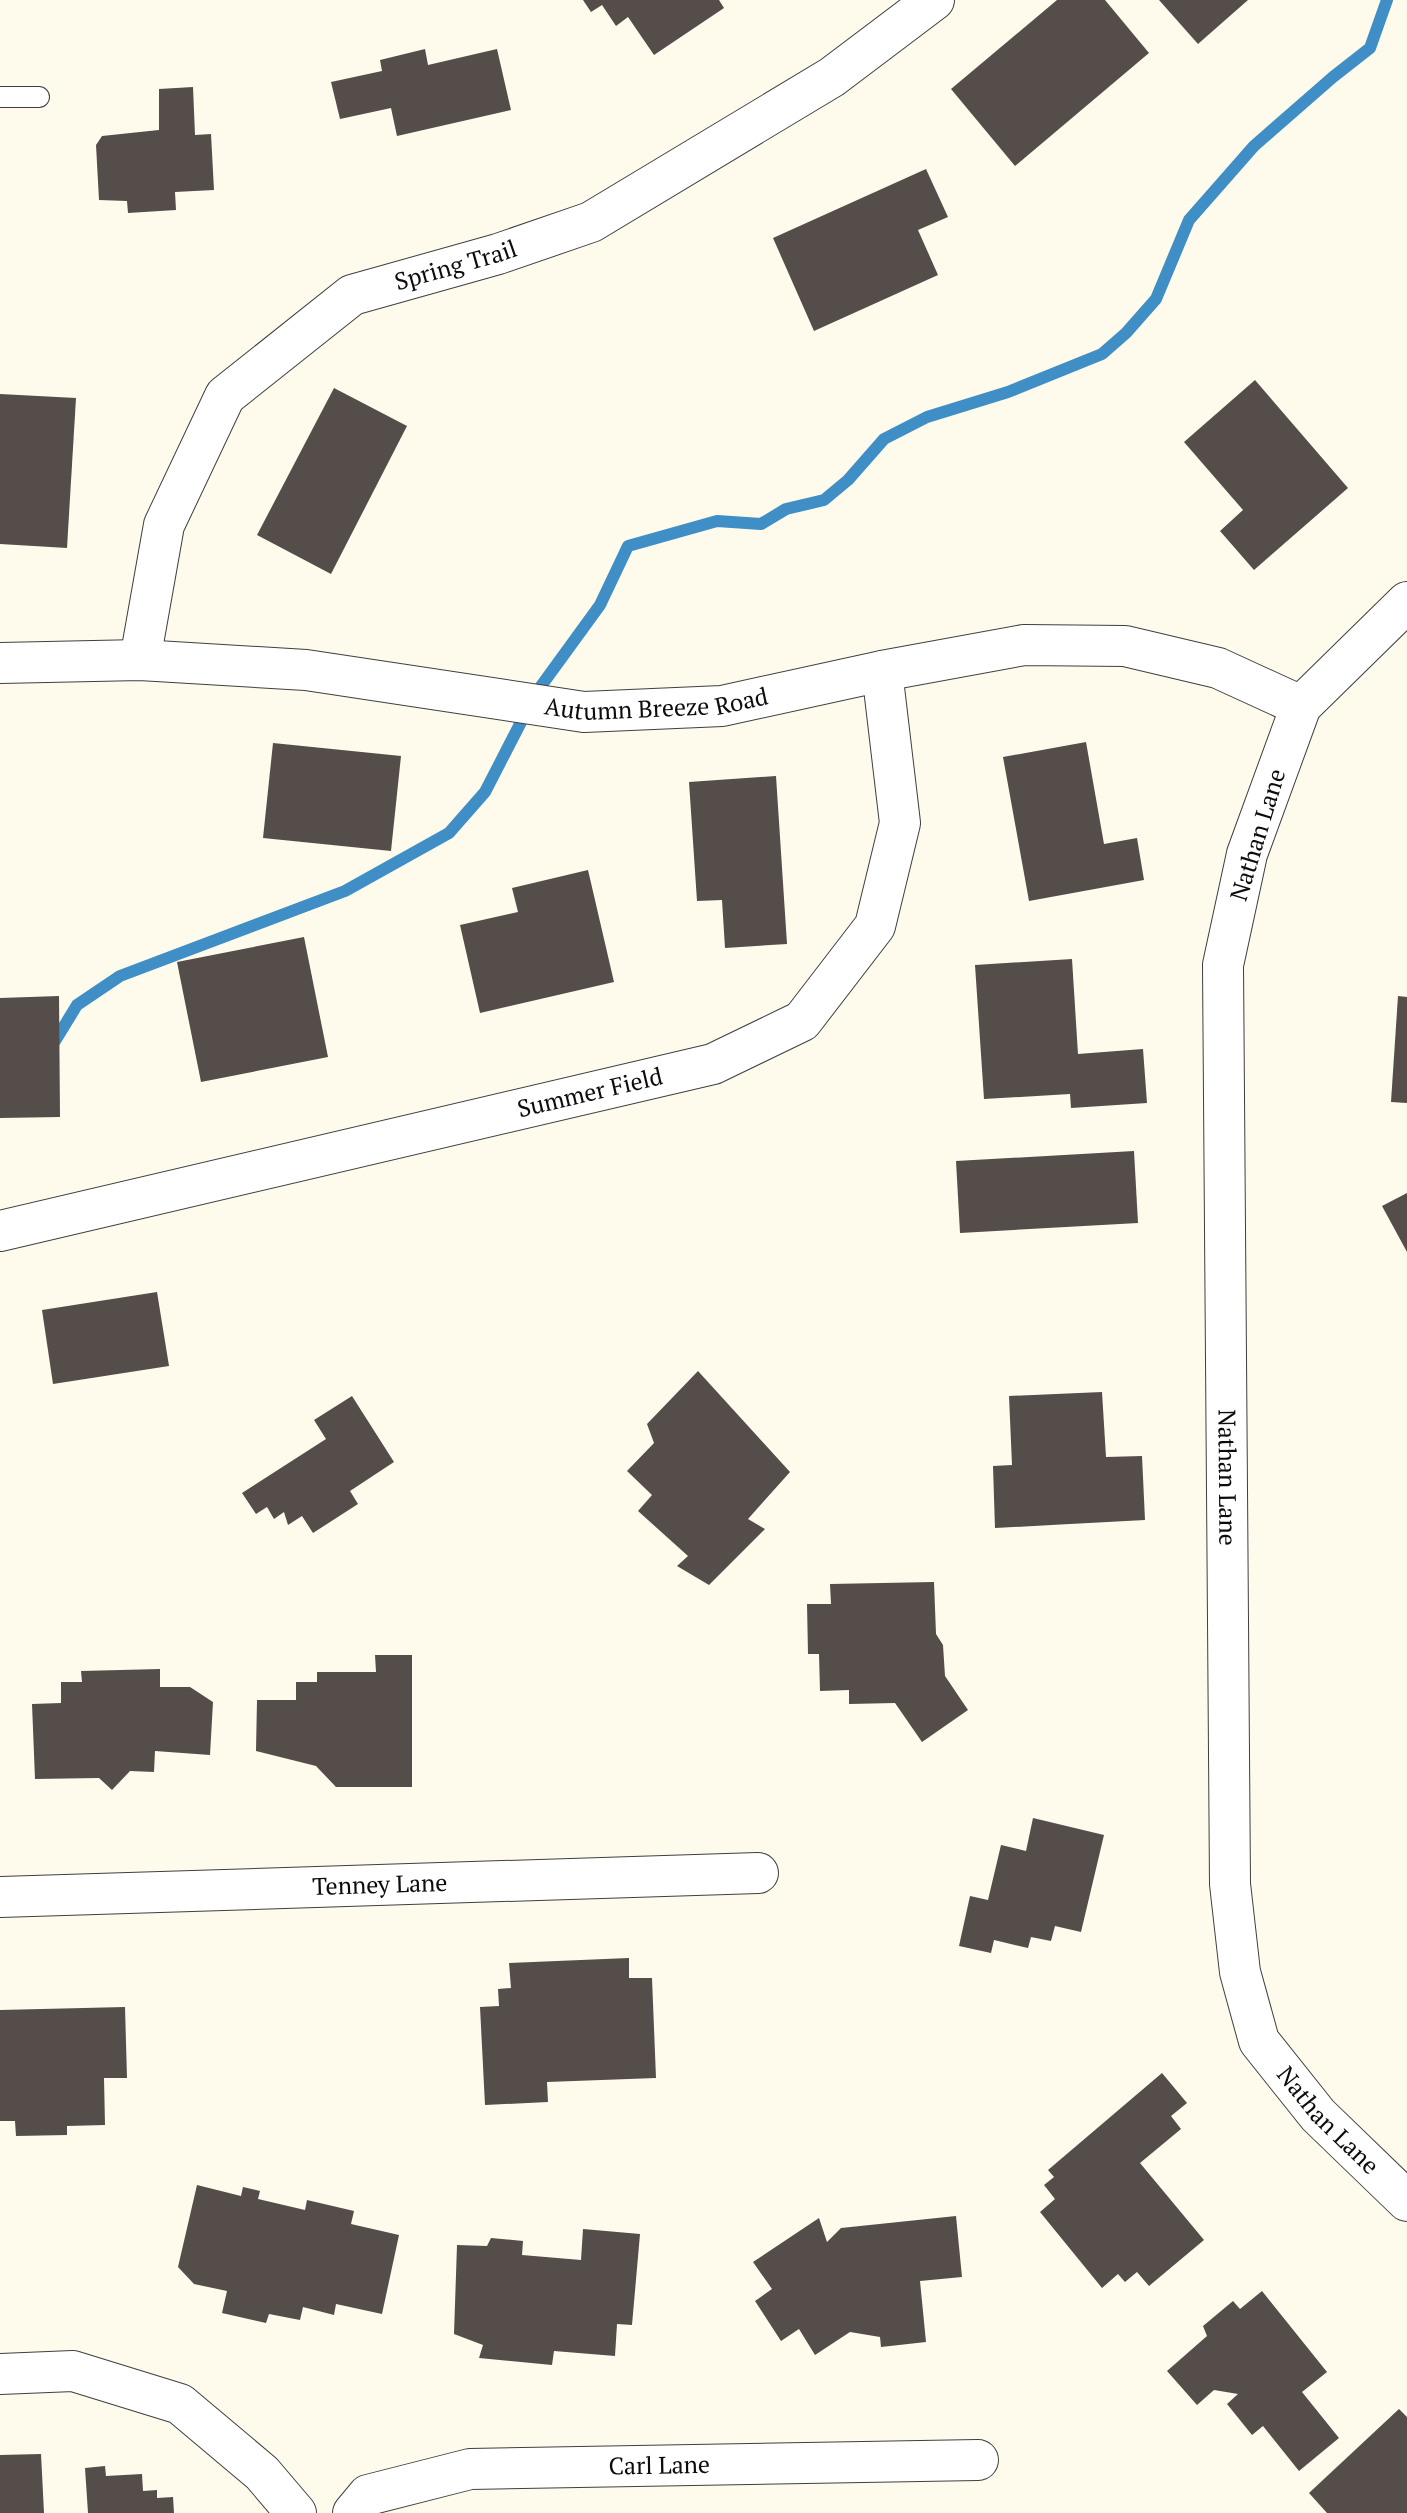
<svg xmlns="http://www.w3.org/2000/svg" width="1407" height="2513" font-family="'PT Serif',serif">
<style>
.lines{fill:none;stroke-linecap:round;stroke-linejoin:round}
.stream{stroke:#3f8ec5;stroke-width:12}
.building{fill:#544d49}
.service-casing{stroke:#3f3f3f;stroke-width:22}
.minor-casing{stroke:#3f3f3f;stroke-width:42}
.service{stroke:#fff;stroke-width:20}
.minor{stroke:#fff;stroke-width:40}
.labels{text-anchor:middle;stroke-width:8;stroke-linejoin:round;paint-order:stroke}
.street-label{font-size:24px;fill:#0c0c0c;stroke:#fff}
</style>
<rect width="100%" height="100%" fill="#fefbec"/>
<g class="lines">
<!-- stream -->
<path class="stream" d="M52 1046 77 1005 120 976 345 891 449 833 485 792 536 693 600 605 628 546 717 521 761 524 786 509 824 500 848 480 884 439 927 417 1008 392 1102 354 1126 333 1156 299 1189 220 1254 146 1333 77 1370 48 1387 0"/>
</g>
<!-- building -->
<g class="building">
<path d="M583 0H719L724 8 654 55 628 17 616 26 602 5 591 12Z"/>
<path d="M1057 0H1105L1149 53 1015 166 951 89Z"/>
<path d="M1159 0H1248L1198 44Z"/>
<path d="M425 49 428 65 497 49 511 110 397 136 391 108 340 119 331 82 382 71 380 60Z"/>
<path d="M193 87 195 135 211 134 214 190 175 192 176 210 128 213 127 201 99 200 96 145 102 136 159 130V89Z"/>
<path d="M926 169 948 217 918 230 938 275 814 331 773 238Z"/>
<path d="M1255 380 1348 488 1254 570 1220 531 1243 510 1184 442Z"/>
<path d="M334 388 407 426 331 574 257 535Z"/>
<path d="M0 394 76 398 67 548 0 544Z"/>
<path d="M1086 742 1104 844 1137 838 1144 880 1029 901 1003 757Z"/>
<path d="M273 743 401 756 391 851 263 838Z"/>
<path d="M776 776 787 944 725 948 722 900 697 901 689 782Z"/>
<path d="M588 870 614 982 480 1013 460 925 518 912 512 888Z"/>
<path d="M304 937 328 1057 201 1082 177 962Z"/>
<path d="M1072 959 1078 1054 1143 1049 1147 1103 1071 1108 1070 1094 984 1099 975 965Z"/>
<path d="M59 996 60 1117 0 1118V998Z"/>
<path d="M1398 996 1407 997V1103L1391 1102Z"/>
<path d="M1134 1151 1138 1223 960 1233 956 1161Z"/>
<path d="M1407 1193V1252L1382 1206Z"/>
<path d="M157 1292 169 1366 53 1384 42 1310Z"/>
<path d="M698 1371 790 1472 748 1519 765 1529 709 1585 677 1566 688 1556 638 1511 652 1495 627 1471 654 1443 647 1424Z"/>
<path d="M1102 1392 1106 1457 1142 1456 1145 1520 995 1528 993 1466 1012 1465 1009 1396Z"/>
<path d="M352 1396 394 1462 350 1491 358 1504 313 1533 302 1516 288 1525 284 1512 274 1519 267 1507 256 1514 242 1493 326 1439 314 1420Z"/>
<path d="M934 1582 936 1634 943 1645 945 1676 968 1710 922 1742 895 1703 849 1704V1690L820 1691 819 1654H808L807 1604H831L830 1584Z"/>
<path d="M375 1655H412V1787H336L316 1766 256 1751 257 1700H296V1682H317V1672H376Z"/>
<path d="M160 1669V1687H190L213 1702 210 1755 155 1751 154 1772 130 1771 112 1790 99 1778 35 1779 32 1704 61 1703V1682H82L81 1671Z"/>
<path d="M1033 1818 1104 1835 1081 1932 1055 1926 1051 1941 1031 1937 1028 1948 994 1940 991 1953 959 1946 970 1896 988 1900 1001 1845 1026 1851Z"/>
<path d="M629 1958V1978H652L656 2078 547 2082 548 2102 485 2105 480 2007 499 2006 498 1989 511 1988 509 1963Z"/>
<path d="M125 2007 127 2078H104L105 2125 67 2126V2135L16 2136 15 2121H0V2010Z"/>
<path d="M1162 2073 1187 2103 1171 2116 1181 2129 1140 2163 1204 2240 1149 2286 1137 2272 1125 2282 1118 2274 1102 2288 1040 2212 1055 2199 1044 2185 1054 2177 1048 2170Z"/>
<path d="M197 2185 241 2196 243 2187 260 2191 258 2199 305 2210 307 2200 354 2211 351 2224 399 2235 382 2314 336 2304 334 2315 303 2307 300 2320 269 2314 266 2323 222 2313 227 2291 194 2284 178 2267Z"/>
<path d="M956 2216 962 2277 920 2281 926 2342 881 2347 880 2337 850 2332 815 2355 799 2329 781 2341 755 2301 772 2289 753 2262 819 2218 827 2242 841 2228Z"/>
<path d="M583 2229 640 2234 632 2325 617 2324 615 2356 554 2351 552 2365 479 2358 483 2345 454 2334 457 2245 487 2246 491 2238 523 2241 522 2255 581 2260Z"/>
<path d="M1262 2291 1327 2372 1302 2392 1339 2438 1299 2471 1263 2426 1252 2435 1227 2404 1238 2394 1214 2390 1197 2405 1167 2371 1207 2336 1203 2326 1233 2301 1240 2309Z"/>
<path d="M1399 2409 1407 2417V2513H1327L1309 2493Z"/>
<path d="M41 2454 44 2513H0V2455Z"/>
<path d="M105 2466 106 2476 142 2474 143 2491 157 2490V2498L173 2497 174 2513H88L85 2468Z"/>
</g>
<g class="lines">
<!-- service casing -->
<g class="service-casing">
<path id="service" d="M0 97H39"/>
</g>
<!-- minor casing -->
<g class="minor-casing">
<g id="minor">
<path id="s1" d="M1407 602 1301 706 1247 854 1223 965 1230 1884 1240 1972 1259 2041 1318 2115 1407 2201"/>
<path id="s2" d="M140 660 164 525 225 396 352 295 498 254 591 222 832 77 934 0"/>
<path id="s3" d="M0 663 140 660 306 670 584 712 722 706 882 671 1024 645 1125 646 1218 668 1301 706"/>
<path id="s4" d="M0 1231 713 1064 802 1021 875 926 900 823 882 671"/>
<path id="s5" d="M0 1897 758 1873"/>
<path d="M0 2374 73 2371 180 2404 262 2473 296 2513"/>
<path id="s6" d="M353 2513 368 2495 470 2469 978 2460"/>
</g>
</g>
<!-- service -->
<use href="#service" class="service"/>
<!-- minor -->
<use href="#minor" class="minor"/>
</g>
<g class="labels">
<!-- street labels -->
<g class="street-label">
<text dy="8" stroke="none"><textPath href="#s2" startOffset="550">Spring Trail</textPath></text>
<text dy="8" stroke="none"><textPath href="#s3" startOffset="660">Autumn Breeze Road</textPath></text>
<text transform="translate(1258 835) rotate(-73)" y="8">Nathan Lane</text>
<text dy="8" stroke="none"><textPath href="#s4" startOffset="606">Summer Field</textPath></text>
<text dy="8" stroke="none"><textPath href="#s1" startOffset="932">Nathan Lane</textPath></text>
<text dy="8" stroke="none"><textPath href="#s5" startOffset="380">Tenney Lane</textPath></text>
<text dy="8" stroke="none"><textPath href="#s1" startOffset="1604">Nathan Lane</textPath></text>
<text dy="8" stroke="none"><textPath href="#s6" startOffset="318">Carl Lane</textPath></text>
</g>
</g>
</svg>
